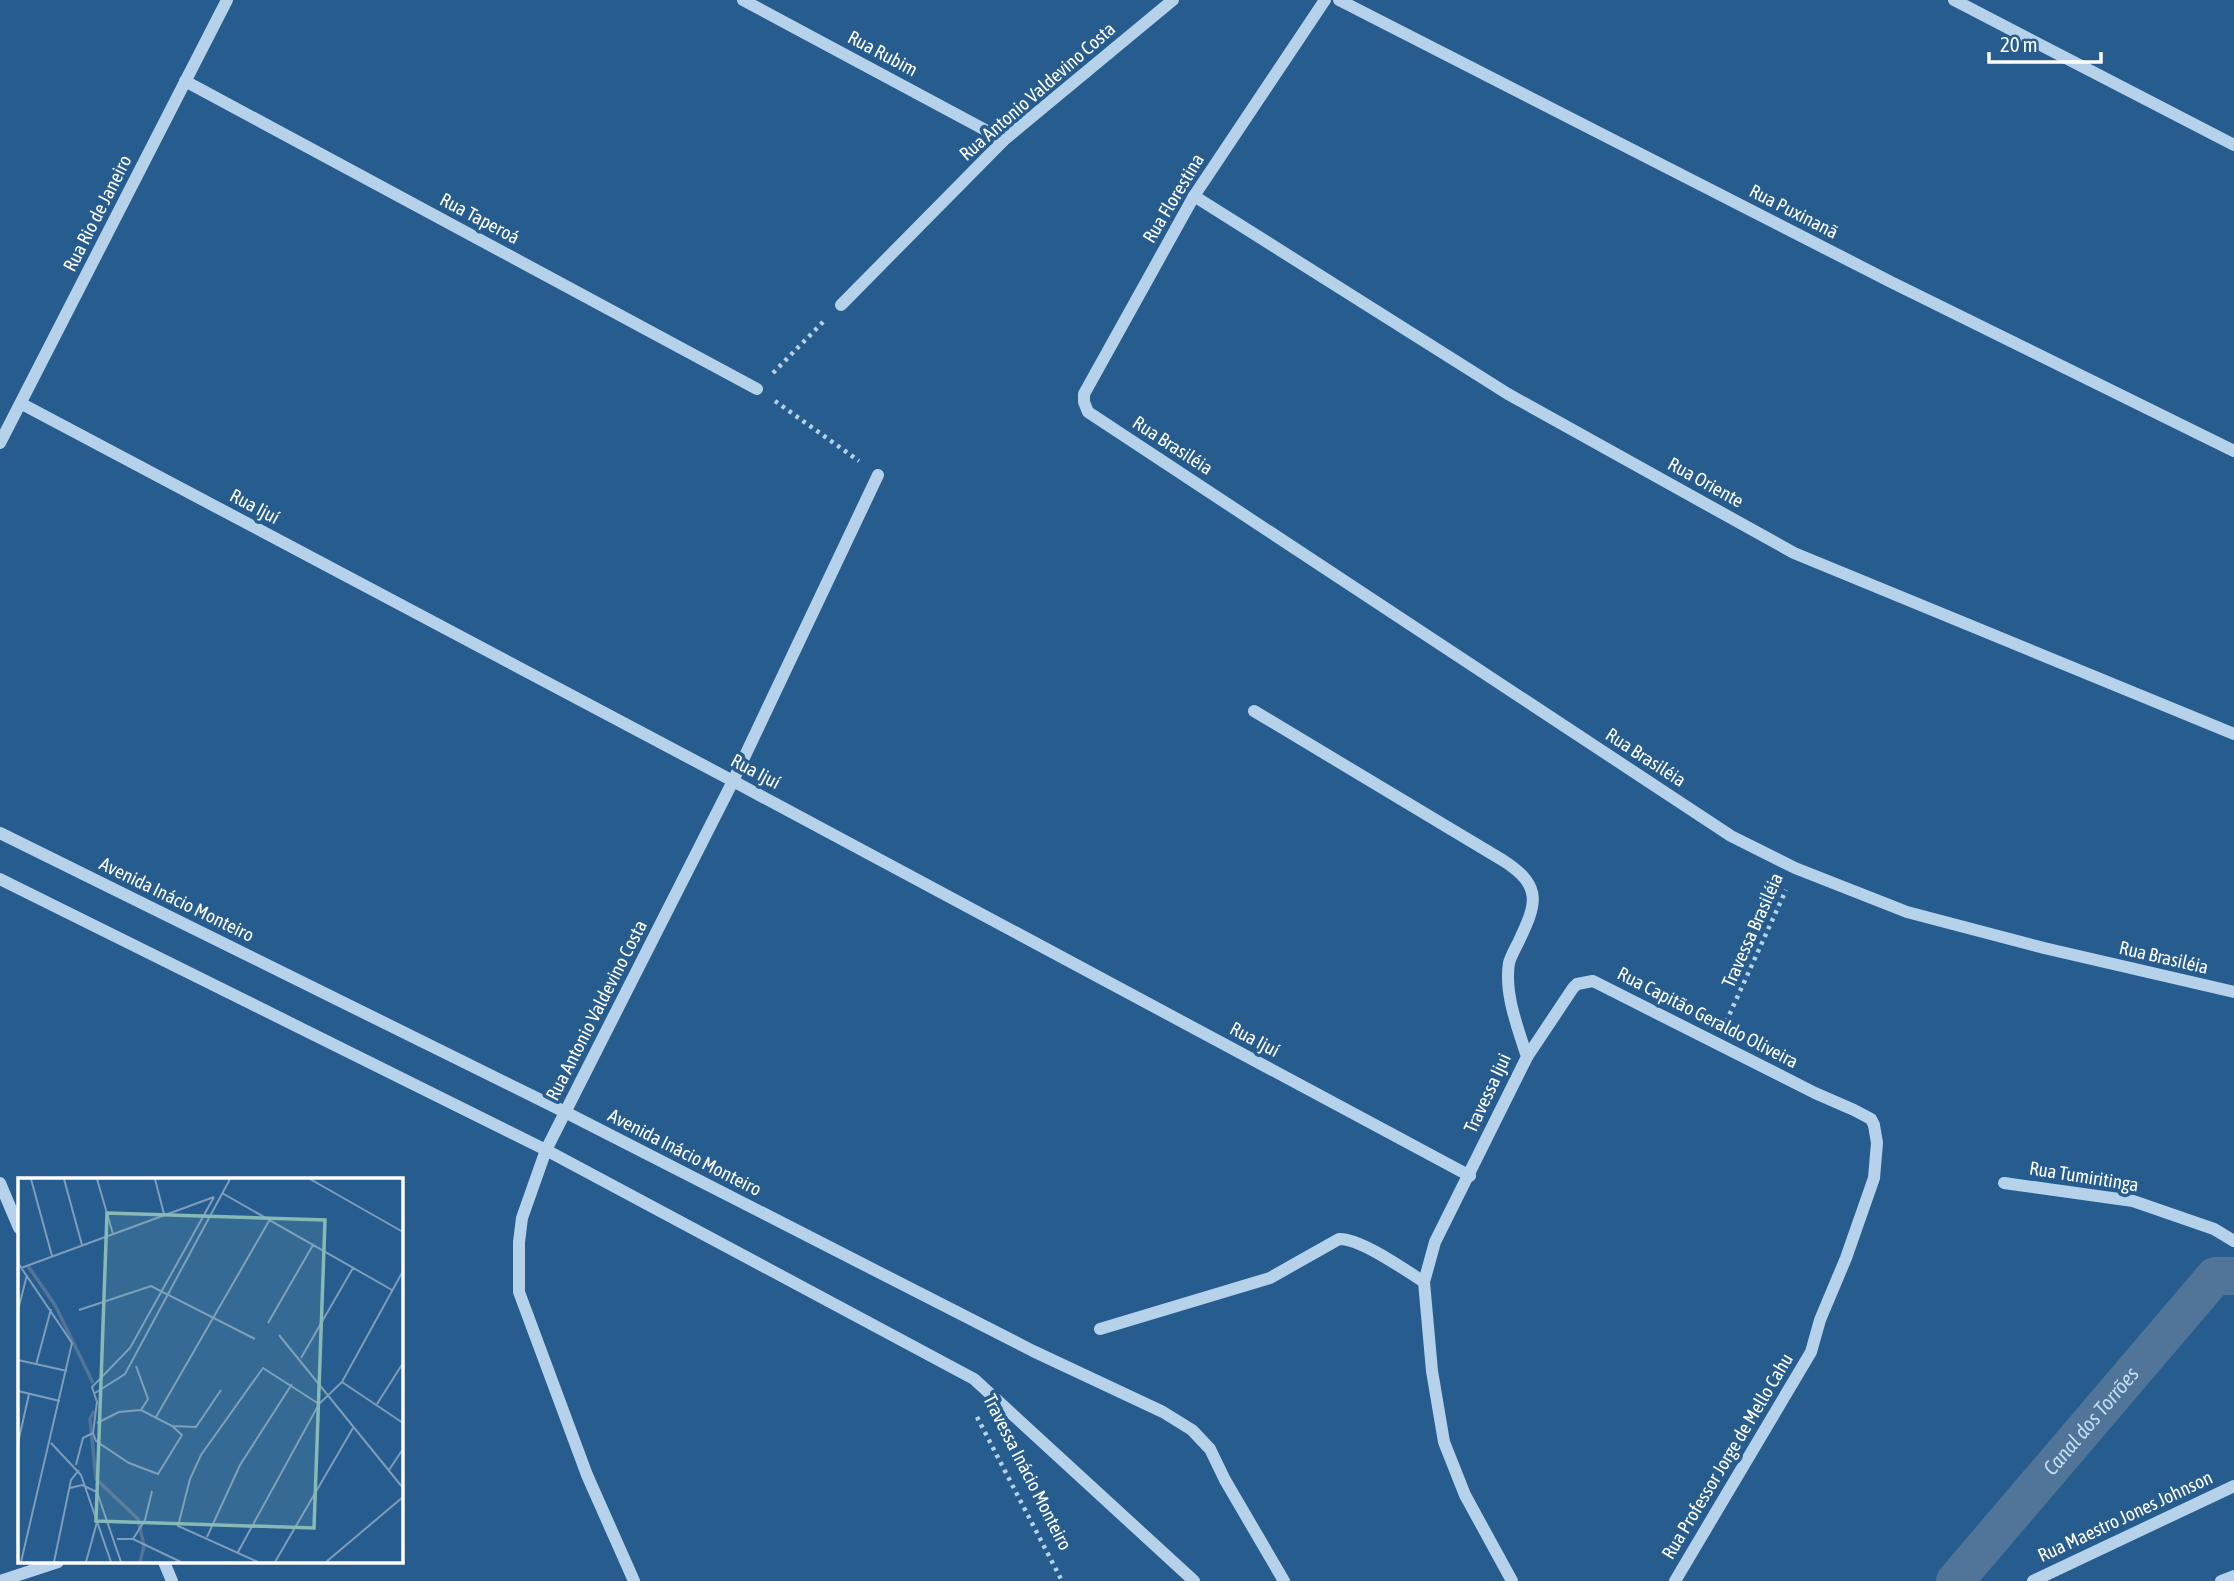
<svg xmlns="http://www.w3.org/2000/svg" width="2234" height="1581" font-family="'Asap Condensed',sans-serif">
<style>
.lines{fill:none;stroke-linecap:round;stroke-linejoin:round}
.canal{stroke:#507598;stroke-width:38}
.path{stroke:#b6d2eb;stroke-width:4.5;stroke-dasharray:3.5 5;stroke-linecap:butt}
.minor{stroke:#b6d2eb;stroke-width:12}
.labels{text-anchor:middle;stroke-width:7;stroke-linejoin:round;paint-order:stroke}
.street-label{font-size:19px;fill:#fff;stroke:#265c8e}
.water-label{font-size:21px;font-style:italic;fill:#c2dcf2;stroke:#265c8e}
.inset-river{fill:none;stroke:#507598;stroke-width:3.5}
.inset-road{fill:none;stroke:#7d9dbb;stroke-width:2}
.view{fill:#87bab6;fill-opacity:0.15;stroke:#87bab6;stroke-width:3.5}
.inset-edge{fill:none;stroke:#fff;stroke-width:3.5}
</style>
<rect width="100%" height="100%" fill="#265c8e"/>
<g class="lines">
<!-- canal -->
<path class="canal" id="s1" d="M1955 1581 2215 1276H2234"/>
<!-- path -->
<g class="path">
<path d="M773 373 823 322"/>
<path d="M775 401 859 461"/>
<path d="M1726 1022 1786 890"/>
<path d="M977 1417 1062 1581"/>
</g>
<!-- minor -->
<g class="minor">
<path d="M743 0 1004 140"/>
<path d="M1325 0 1194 196 1084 394V402L1088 412 1731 836 1795 868 1907 912 2044 948 2234 992"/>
<path d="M1339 0 1893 283 2234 451"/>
<path d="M1954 0 2234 145"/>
<path d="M185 81 757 389"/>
<path d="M1194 196 1508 394 1794 553 2234 734"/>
<path d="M841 305 1004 140 1173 0"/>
<path d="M22 404 733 781 1470 1176"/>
<path d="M0 443 227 0"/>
<path d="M1254 711 1504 861C1544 887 1536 905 1518 943 1515 949 1511 956 1509 963 1504 994 1518 1028 1527 1057L1435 1242 1424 1282 1432 1371 1444 1442 1465 1495 1512 1581"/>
<path d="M0 833 565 1112 1033 1351 1163 1412 1192 1430 1210 1449 1225 1480 1284 1581"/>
<path d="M0 879 546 1150 974 1379 1194 1581"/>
<path d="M1527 1057 1573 988 1577 984 1593 981 1815 1093 1854 1110 1871 1119 1874 1125 1877 1143 1874 1178 1846 1258 1820 1320 1811 1352 1675 1581"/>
<path d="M0 1183 19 1228"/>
<path d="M2004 1183 2133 1201 2214 1229 2234 1241"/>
<path d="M1100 1329 1270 1278 1339 1239C1360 1238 1405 1270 1424 1282"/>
<path d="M164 1562 172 1581"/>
<path d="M0 1581 58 1562"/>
<path d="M634 1581 587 1475 519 1292V1242L522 1218 546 1150 733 781 878 475"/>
<path d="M2033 1581 2234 1486"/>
<path d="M2221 1581 2234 1576"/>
</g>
</g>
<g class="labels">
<!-- street labels -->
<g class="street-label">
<text transform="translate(883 53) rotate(28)" y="7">Rua Rubim</text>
<text transform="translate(1037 91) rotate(-41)" y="7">Rua Antonio Valdevino Costa</text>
<text transform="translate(1173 198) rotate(-59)" y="7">Rua Florestina</text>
<text transform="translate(1794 211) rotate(27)" y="7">Rua Puxinanã</text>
<text transform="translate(97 213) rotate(-63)" y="7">Rua Rio de Janeiro</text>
<text transform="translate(480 218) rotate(28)" y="7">Rua Taperoá</text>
<text transform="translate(1173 445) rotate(33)" y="7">Rua Brasiléia</text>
<text transform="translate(1706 482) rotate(29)" y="7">Rua Oriente</text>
<text transform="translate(255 506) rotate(28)" y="7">Rua Ijuí</text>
<text transform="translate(1646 757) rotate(33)" y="7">Rua Brasiléia</text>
<text transform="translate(756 771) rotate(28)" y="7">Rua Ijuí</text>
<text transform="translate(177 899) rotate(26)" y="7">Avenida Inácio Monteiro</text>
<text transform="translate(1752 930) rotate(-66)" y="7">Travessa Brasiléia</text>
<text transform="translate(2164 957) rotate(13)" y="7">Rua Brasiléia</text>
<text transform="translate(596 1010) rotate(-63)" y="7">Rua Antonio Valdevino Costa</text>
<text transform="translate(1708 1017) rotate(27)" y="7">Rua Capitão Geraldo Oliveira</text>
<text transform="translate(1255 1039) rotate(28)" y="7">Rua Ijuí</text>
<text transform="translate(1487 1093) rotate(-65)" y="7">Travessa Ijui</text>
<text transform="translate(685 1152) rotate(27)" y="7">Avenida Inácio Monteiro</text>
<text transform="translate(2084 1176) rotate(9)" y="7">Rua Tumiritinga</text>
<text transform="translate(1727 1456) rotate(-59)" y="7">Rua Professor Jorge de Mello Cahu</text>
<text transform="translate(1028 1472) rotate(63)" y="7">Travessa Inácio Monteiro</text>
<text transform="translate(2125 1516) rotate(-25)" y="7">Rua Maestro Jones Johnson</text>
</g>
<!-- water labels -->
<g class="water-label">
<text dy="7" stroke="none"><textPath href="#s1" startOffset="210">Canal dos Torrões</textPath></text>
</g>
</g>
<!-- overview -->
<g transform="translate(18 1178)">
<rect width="385" height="385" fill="#265c8e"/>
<path class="inset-river" d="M10 88 37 127 75 205M76 233 72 241 78 301 120 341 126 368 122 384"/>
<path class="inset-road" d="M13 1 34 78M46 1 64 67M79 1 95 56M137 1 146 36M292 1 385 54M204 15 374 112M0 85 54 165 3 384M3 90 196 19M0 132 9 97M61 132 133 108 237 161M250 145 295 67M261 157 385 310M283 180 335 90M0 182 49 193M18 187 33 131M118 188 130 221 123 232M324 204 385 245M0 213 42 223M77 215 107 196 212 1M359 226 385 185M138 239 251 43M79 245 101 234 123 232 154 248 178 249 203 212M75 255 79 224 74 209 112 170 196 19M75 255 78 263 111 285 140 296 164 257 154 248M0 265 11 216M33 265 63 297 93 384M58 287 65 260 75 255M371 292 385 271M52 310 64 307 79 314 103 384M189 359 222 287 274 206M99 361H115L163 384M115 361 127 342 134 313M220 374 301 226 324 204 385 93M36 384 53 302 61 292M68 384 79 344M240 384 160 348 172 301 183 277 245 190 301 226M257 384 335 250M308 384 385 319"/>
<path class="view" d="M89 35 307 42 296 350 78 343Z"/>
<rect width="385" height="385" class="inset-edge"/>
</g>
<!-- scale -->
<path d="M1989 52v10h112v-10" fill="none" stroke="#ffffff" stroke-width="3.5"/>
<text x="2000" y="52" font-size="21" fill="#ffffff" stroke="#265c8e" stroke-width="5" paint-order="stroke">20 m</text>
</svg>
